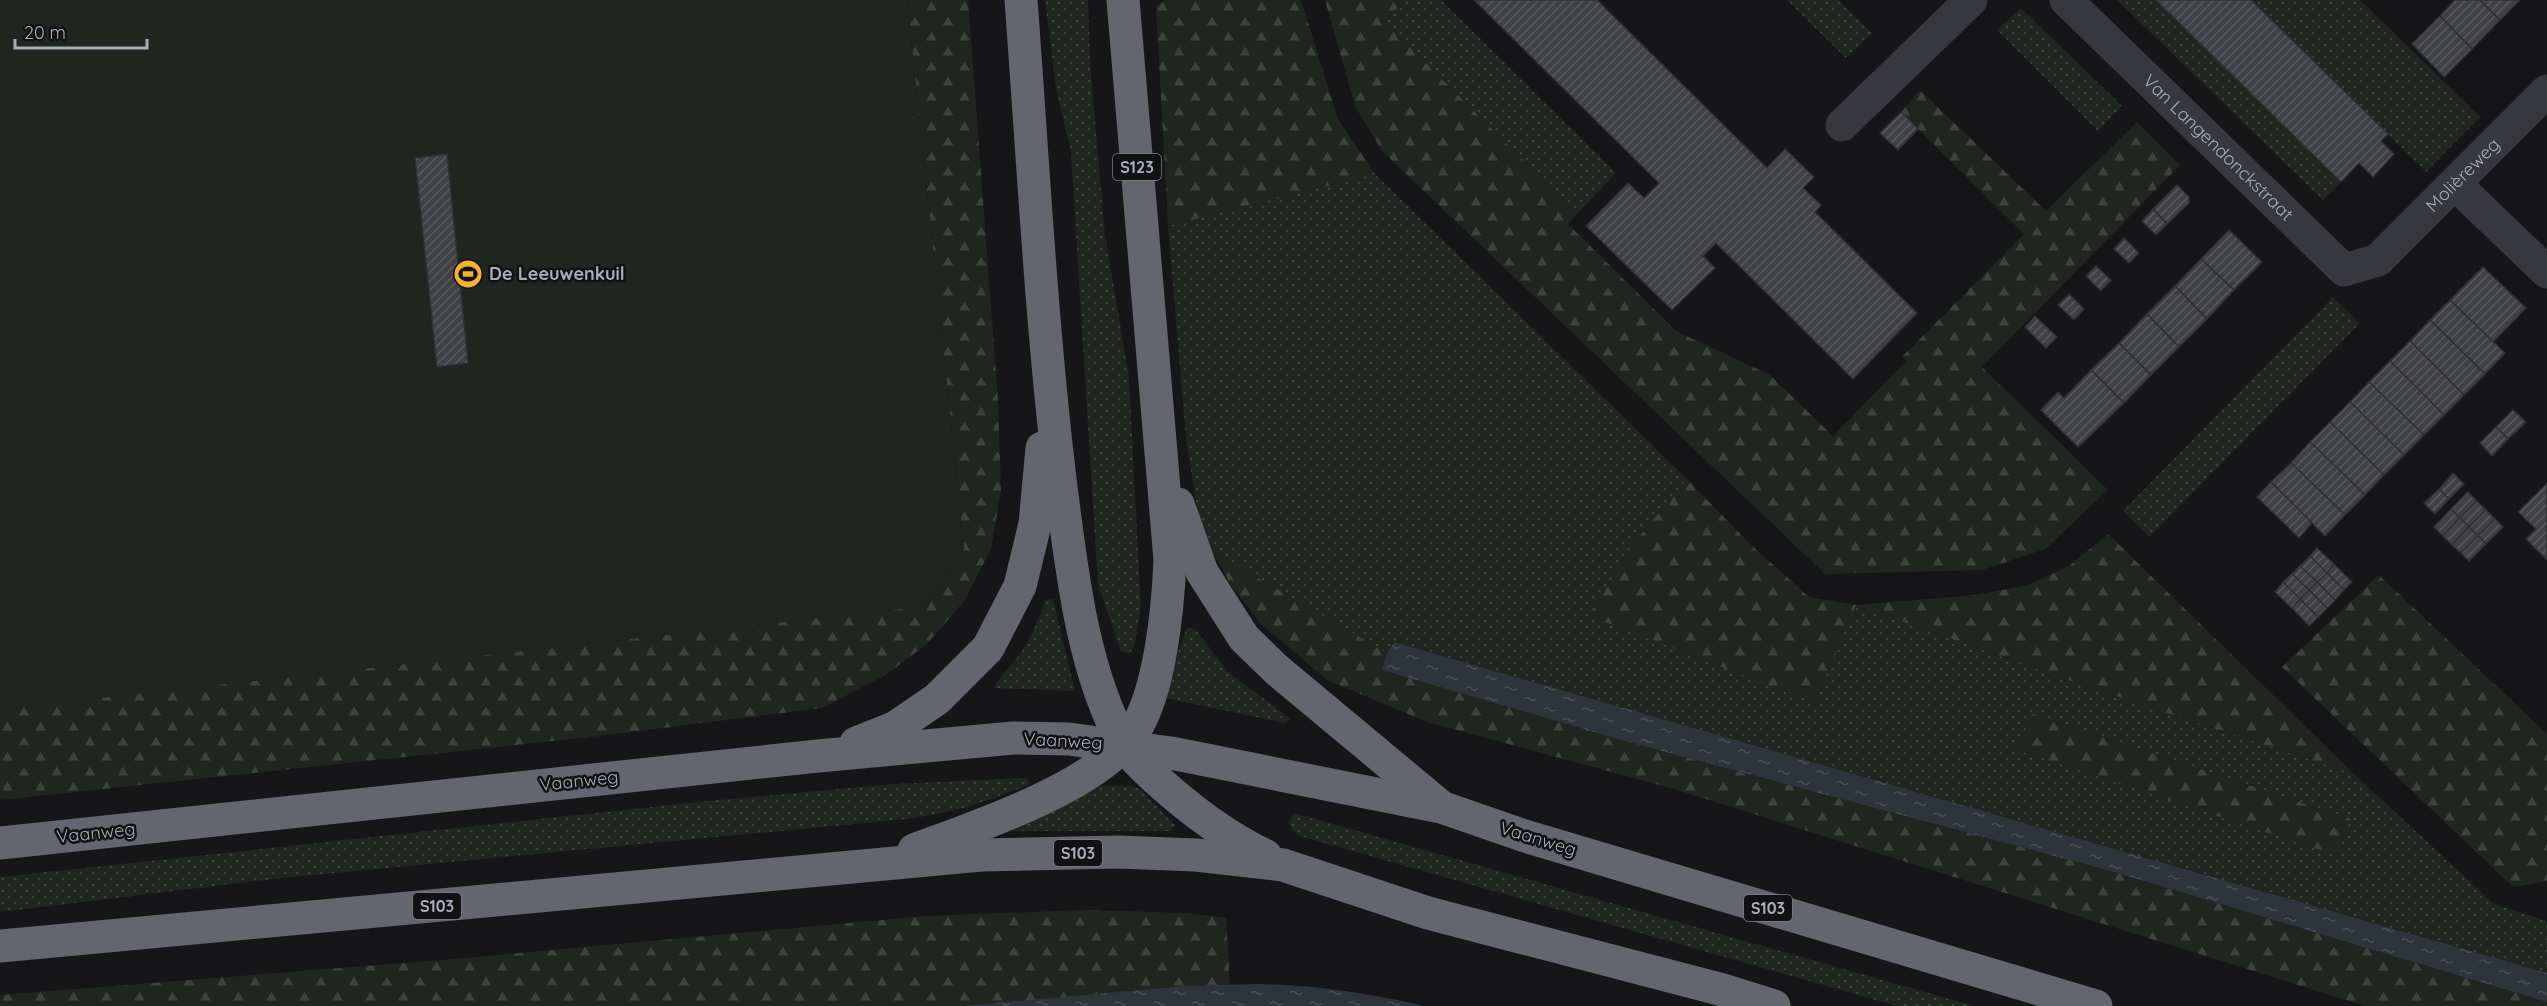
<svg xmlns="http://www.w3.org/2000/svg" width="2547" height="1006" font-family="Quicksand,sans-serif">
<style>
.grass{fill:url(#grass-dots);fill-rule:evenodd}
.forest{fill:url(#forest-firs)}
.pitch{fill:#1e261f}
.water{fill:url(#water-ripples)}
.building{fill:url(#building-hatch);stroke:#303034;stroke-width:1.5}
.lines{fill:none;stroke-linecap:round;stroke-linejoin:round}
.street{stroke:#37383d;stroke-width:33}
.highway{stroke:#63666e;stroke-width:33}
.labels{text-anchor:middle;stroke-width:5;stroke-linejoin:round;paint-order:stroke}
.shield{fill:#111113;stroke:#7b7e86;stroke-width:1.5}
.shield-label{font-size:16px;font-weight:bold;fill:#a8adb8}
.street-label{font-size:18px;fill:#a8adb8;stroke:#111113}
.poi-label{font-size:18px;font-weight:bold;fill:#a8adb8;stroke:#111113;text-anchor:start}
</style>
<defs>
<pattern id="grass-dots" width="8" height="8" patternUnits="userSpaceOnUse" patternTransform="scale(1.5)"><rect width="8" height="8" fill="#1e261f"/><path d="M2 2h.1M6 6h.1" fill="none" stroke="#3c433d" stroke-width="1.8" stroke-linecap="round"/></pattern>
<pattern id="forest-firs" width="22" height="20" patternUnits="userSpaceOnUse" patternTransform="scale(1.5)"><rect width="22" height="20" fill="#1e261f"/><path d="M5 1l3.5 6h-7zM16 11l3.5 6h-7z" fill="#3c433d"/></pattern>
<pattern id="water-ripples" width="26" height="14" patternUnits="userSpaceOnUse" patternTransform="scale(1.5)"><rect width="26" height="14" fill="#2c353c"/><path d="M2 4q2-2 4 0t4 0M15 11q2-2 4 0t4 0" fill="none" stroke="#485056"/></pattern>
<pattern id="building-hatch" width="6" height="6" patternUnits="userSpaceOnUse" patternTransform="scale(1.5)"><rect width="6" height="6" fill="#404145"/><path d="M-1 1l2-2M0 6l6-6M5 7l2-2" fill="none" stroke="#595a5e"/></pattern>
</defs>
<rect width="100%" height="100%" fill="#161618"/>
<!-- grass -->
<g class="grass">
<path d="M1045 0H1088L1090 62 1105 235 1129 377 1141 608 1134 646 1130 653 1121 652 1098 584 1071 152 1056 88Z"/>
<path d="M1405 0H1441L1616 173 1577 214 1384 21Z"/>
<path d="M1787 0H1838L1872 33 1846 58Z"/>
<path d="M2117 0H2156L2341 182 2323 200Z"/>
<path d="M2251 0H2360L2480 117 2426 172Z"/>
<path d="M2021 8 2122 106 2098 131 1997 30Z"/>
<path d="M1375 174 1687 479 1629 549 1590 616 1856 605 2079 684 2354 774 2494 904 2547 921V973L1394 642 1387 653 1212 551 1200 525 1186 439 1168 226ZM2031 713 2351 819 2336 855Z"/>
<path d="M2333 297 2360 323 2149 537 2123 511Z"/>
<path d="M1053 599 1075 691 994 688C1000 675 1011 667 1019 655 1031 639 1039 619 1045 600Z"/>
<path d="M1187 627 1195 629 1228 672 1291 719 1284 723 1166 698 1164 692Z"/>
<path d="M1026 778 1030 784C986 803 955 812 907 819L281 878 0 912V877L698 802 894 784Z"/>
<path d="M1088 785 1133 786 1141 790 1175 825 1171 831H1012L1058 807Z"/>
<path d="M1294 813 1974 1006H1897L1300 836 1292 830 1289 821Z"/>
</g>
<!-- forest -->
<g class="forest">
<path d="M907 0H968L998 400 1001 490 991 549 965 600 927 644 884 676 822 708 591 737 0 800V709L927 606 964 548Z"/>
<path d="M1164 0H1301L1338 119 1375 174 1168 226 1156 7Z"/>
<path d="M1325 0H1405L1384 21 1577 214 1568 224 1676 331 1770 375 1833 436 1906 361 1902 357 2024 234 1901 112 1920 90 2046 211 2137 122 2180 165 1982 367 2108 490 2045 549 1982 570 1825 574 1382 151 1355 106Z"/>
<path d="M1687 479 1749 543 1809 597 1856 605 1976 595 2028 585 2069 566 2108 534 2354 774 2079 684 1856 605 1815 703 1590 616 1629 549Z"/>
<path d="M1212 551 1387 653 1383 670 1621 740 2114 872 2547 1002V1006H2365L1674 789 1427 722 1327 680 1260 623 1231 585Z"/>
<path d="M2379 575 2547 734V881L2513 887 2282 667Z"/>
<path d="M2031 713 2351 819 2336 855 2017 750Z"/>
<path d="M1086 910 1185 913 1226 918 1230 985 962 1006H0V995L454 959 926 916Z"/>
</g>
<!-- pitch -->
<path class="pitch" d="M0 0H907L964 548 927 606 0 709Z"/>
<!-- water -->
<g class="water">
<path d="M1394 642 2547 973V1002L2114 872 1621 740 1382 670 1387 653Z"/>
<path d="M1258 984C1314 985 1368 993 1424 1006H962L1185 986Z"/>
</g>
<!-- building -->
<g class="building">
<path d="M1474 0H1597L1767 168 1785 149 1814 177 1803 188 1821 205 1815 212 1917 313 1853 379 1716 243 1703 256 1715 268 1672 310 1586 226 1628 183 1644 198 1659 183Z"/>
<path d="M2156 0H2251L2388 134 2381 141 2394 154 2373 177 2359 163 2341 182Z"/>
<path d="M2455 0H2480L2500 20 2472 49 2440 16Z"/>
<path d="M2480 0H2520L2500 20Z"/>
<path d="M2440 16 2472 49 2444 77 2412 44Z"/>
<path d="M1901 112 1918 129 1898 150 1880 133Z"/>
<path d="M447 154 468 363 437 367 415 158Z"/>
<path d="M2177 185 2189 197V203L2167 224 2153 209Z"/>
<path d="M2153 209 2167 224 2156 235 2142 221Z"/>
<path d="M2229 230 2262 262 2234 290 2201 259Z"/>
<path d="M2124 238 2139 253 2129 263 2114 249Z"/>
<path d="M2201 259 2234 290 2207 319 2175 286Z"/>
<path d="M2096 266 2111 280 2101 291 2086 276Z"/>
<path d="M2483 267 2526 308 2493 342 2450 300Z"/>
<path d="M2175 286 2207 319 2179 347 2147 314Z"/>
<path d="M2069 294 2084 309 2074 320 2058 305Z"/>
<path d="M2450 300 2505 353 2485 374 2430 320Z"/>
<path d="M2147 314 2179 347 2151 375 2119 343Z"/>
<path d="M2035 316 2057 337 2046 348 2025 327Z"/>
<path d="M2430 320 2485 374 2464 395 2410 341Z"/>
<path d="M2410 341 2464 395 2444 415 2390 361Z"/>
<path d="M2119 343 2151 375 2124 403 2091 370Z"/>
<path d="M2390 361 2444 415 2424 435 2369 382Z"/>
<path d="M2091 370 2124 403 2078 447 2041 410 2058 392 2064 398Z"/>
<path d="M2369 382 2424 435 2404 455 2350 402Z"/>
<path d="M2350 402 2404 455 2384 475 2330 422Z"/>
<path d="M2513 410 2526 422 2508 439 2496 427Z"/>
<path d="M2330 422 2384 475 2365 495 2310 442Z"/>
<path d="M2496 427 2508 439 2492 456 2480 443Z"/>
<path d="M2310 442 2365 495 2345 515 2291 463Z"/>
<path d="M2291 463 2345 515 2325 536 2271 482Z"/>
<path d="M2453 473 2464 484 2449 499 2439 489Z"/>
<path d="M2271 482 2312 523 2299 538 2257 497Z"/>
<path d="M2547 483V558L2546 559 2526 539 2536 529 2518 512Z"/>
<path d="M2439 489 2449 499 2435 514 2424 503Z"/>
<path d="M2468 492 2477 501 2460 518 2451 509Z"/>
<path d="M2477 501 2486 510 2469 527 2460 518Z"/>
<path d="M2451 509 2460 518 2443 536 2434 527Z"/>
<path d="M2486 510 2495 519 2478 536 2469 527Z"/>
<path d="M2460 518 2469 527 2452 545 2443 536Z"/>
<path d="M2495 519 2503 527 2486 544 2478 536Z"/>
<path d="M2469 527 2478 536 2461 553 2452 545Z"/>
<path d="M2478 536 2486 544 2469 561 2461 553Z"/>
<path d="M2317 548 2334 564 2327 573 2310 556Z"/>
<path d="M2310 556 2327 573 2317 582 2300 566Z"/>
<path d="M2334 564 2352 582 2344 590 2327 573Z"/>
<path d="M2300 566 2317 582 2309 590 2292 574Z"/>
<path d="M2327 573 2344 590 2335 600 2317 582Z"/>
<path d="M2292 574 2309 590 2300 599 2283 582Z"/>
<path d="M2283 582 2300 599 2292 608 2275 592Z"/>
<path d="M2317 582 2335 600 2327 608 2309 590Z"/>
<path d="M2309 590 2327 608 2318 617 2300 599Z"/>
<path d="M2300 599 2318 617 2309 626 2292 608Z"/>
</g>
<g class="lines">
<!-- street -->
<g class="street">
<path id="s1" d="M2066 0 2344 270 2378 260 2547 91"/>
<path d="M1842 125 1971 0"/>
<path d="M2455 184 2547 272"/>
</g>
<!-- highway -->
<g class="highway">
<path d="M1021 0C1033 160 1041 320 1060 479 1071 564 1081 667 1123 743 1131 756 1144 768 1155 778 1189 809 1224 836 1266 856"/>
<path d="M1178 504 1202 572 1244 638 1277 670 1439 805"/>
<path d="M856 743 896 727 937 699 988 648 1020 586 1035 524 1042 448"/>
<path d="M0 843 818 756 1013 738 1069 739 1171 753 1441 807 1525 836 2096 1006"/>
<path d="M914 850C975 827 1097 787 1133 733 1160 694 1168 608 1170 560L1123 0"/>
<path d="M0 946 981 855 1118 852 1196 855 1283 865 1428 913 1723 990 1774 1006"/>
</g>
</g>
<!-- icons -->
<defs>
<g id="stadium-disc" transform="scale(1.5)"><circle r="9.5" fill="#f2b134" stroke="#111113"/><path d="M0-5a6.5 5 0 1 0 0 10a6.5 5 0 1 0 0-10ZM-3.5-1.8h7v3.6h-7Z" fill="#111"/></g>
</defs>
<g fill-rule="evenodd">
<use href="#stadium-disc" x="468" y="274"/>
</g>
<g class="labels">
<!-- shield labels -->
<g class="shield">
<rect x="1113" y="154" width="48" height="26" rx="4.5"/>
<rect x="1054" y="840" width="48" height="26" rx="4.5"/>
<rect x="413" y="893" width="48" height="26" rx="4.5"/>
<rect x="1744" y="895" width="48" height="26" rx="4.5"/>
</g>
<g class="shield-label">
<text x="1137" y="173">S123</text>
<text x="1078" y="859">S103</text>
<text x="437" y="912">S103</text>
<text x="1768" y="914">S103</text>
</g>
<!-- street labels -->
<g class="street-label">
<text dy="6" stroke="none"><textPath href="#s1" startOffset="212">Van Langendonckstraat</textPath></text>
<text dy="6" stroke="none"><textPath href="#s1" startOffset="543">Molièreweg</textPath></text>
<text transform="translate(1063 741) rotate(3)" y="6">Vaanweg</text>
<text transform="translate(579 781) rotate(-6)" y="6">Vaanweg</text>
<text transform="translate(96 833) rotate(-6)" y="6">Vaanweg</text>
<text transform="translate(1538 839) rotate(17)" y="6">Vaanweg</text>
</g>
<!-- poi labels -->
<g class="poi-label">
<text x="489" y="280">De Leeuwenkuil</text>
</g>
</g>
<!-- scale -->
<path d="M15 39v9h132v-9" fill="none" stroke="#a8adb8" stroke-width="3"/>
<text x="24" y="39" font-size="18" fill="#a8adb8" stroke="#111113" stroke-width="4.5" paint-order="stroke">20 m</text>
</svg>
